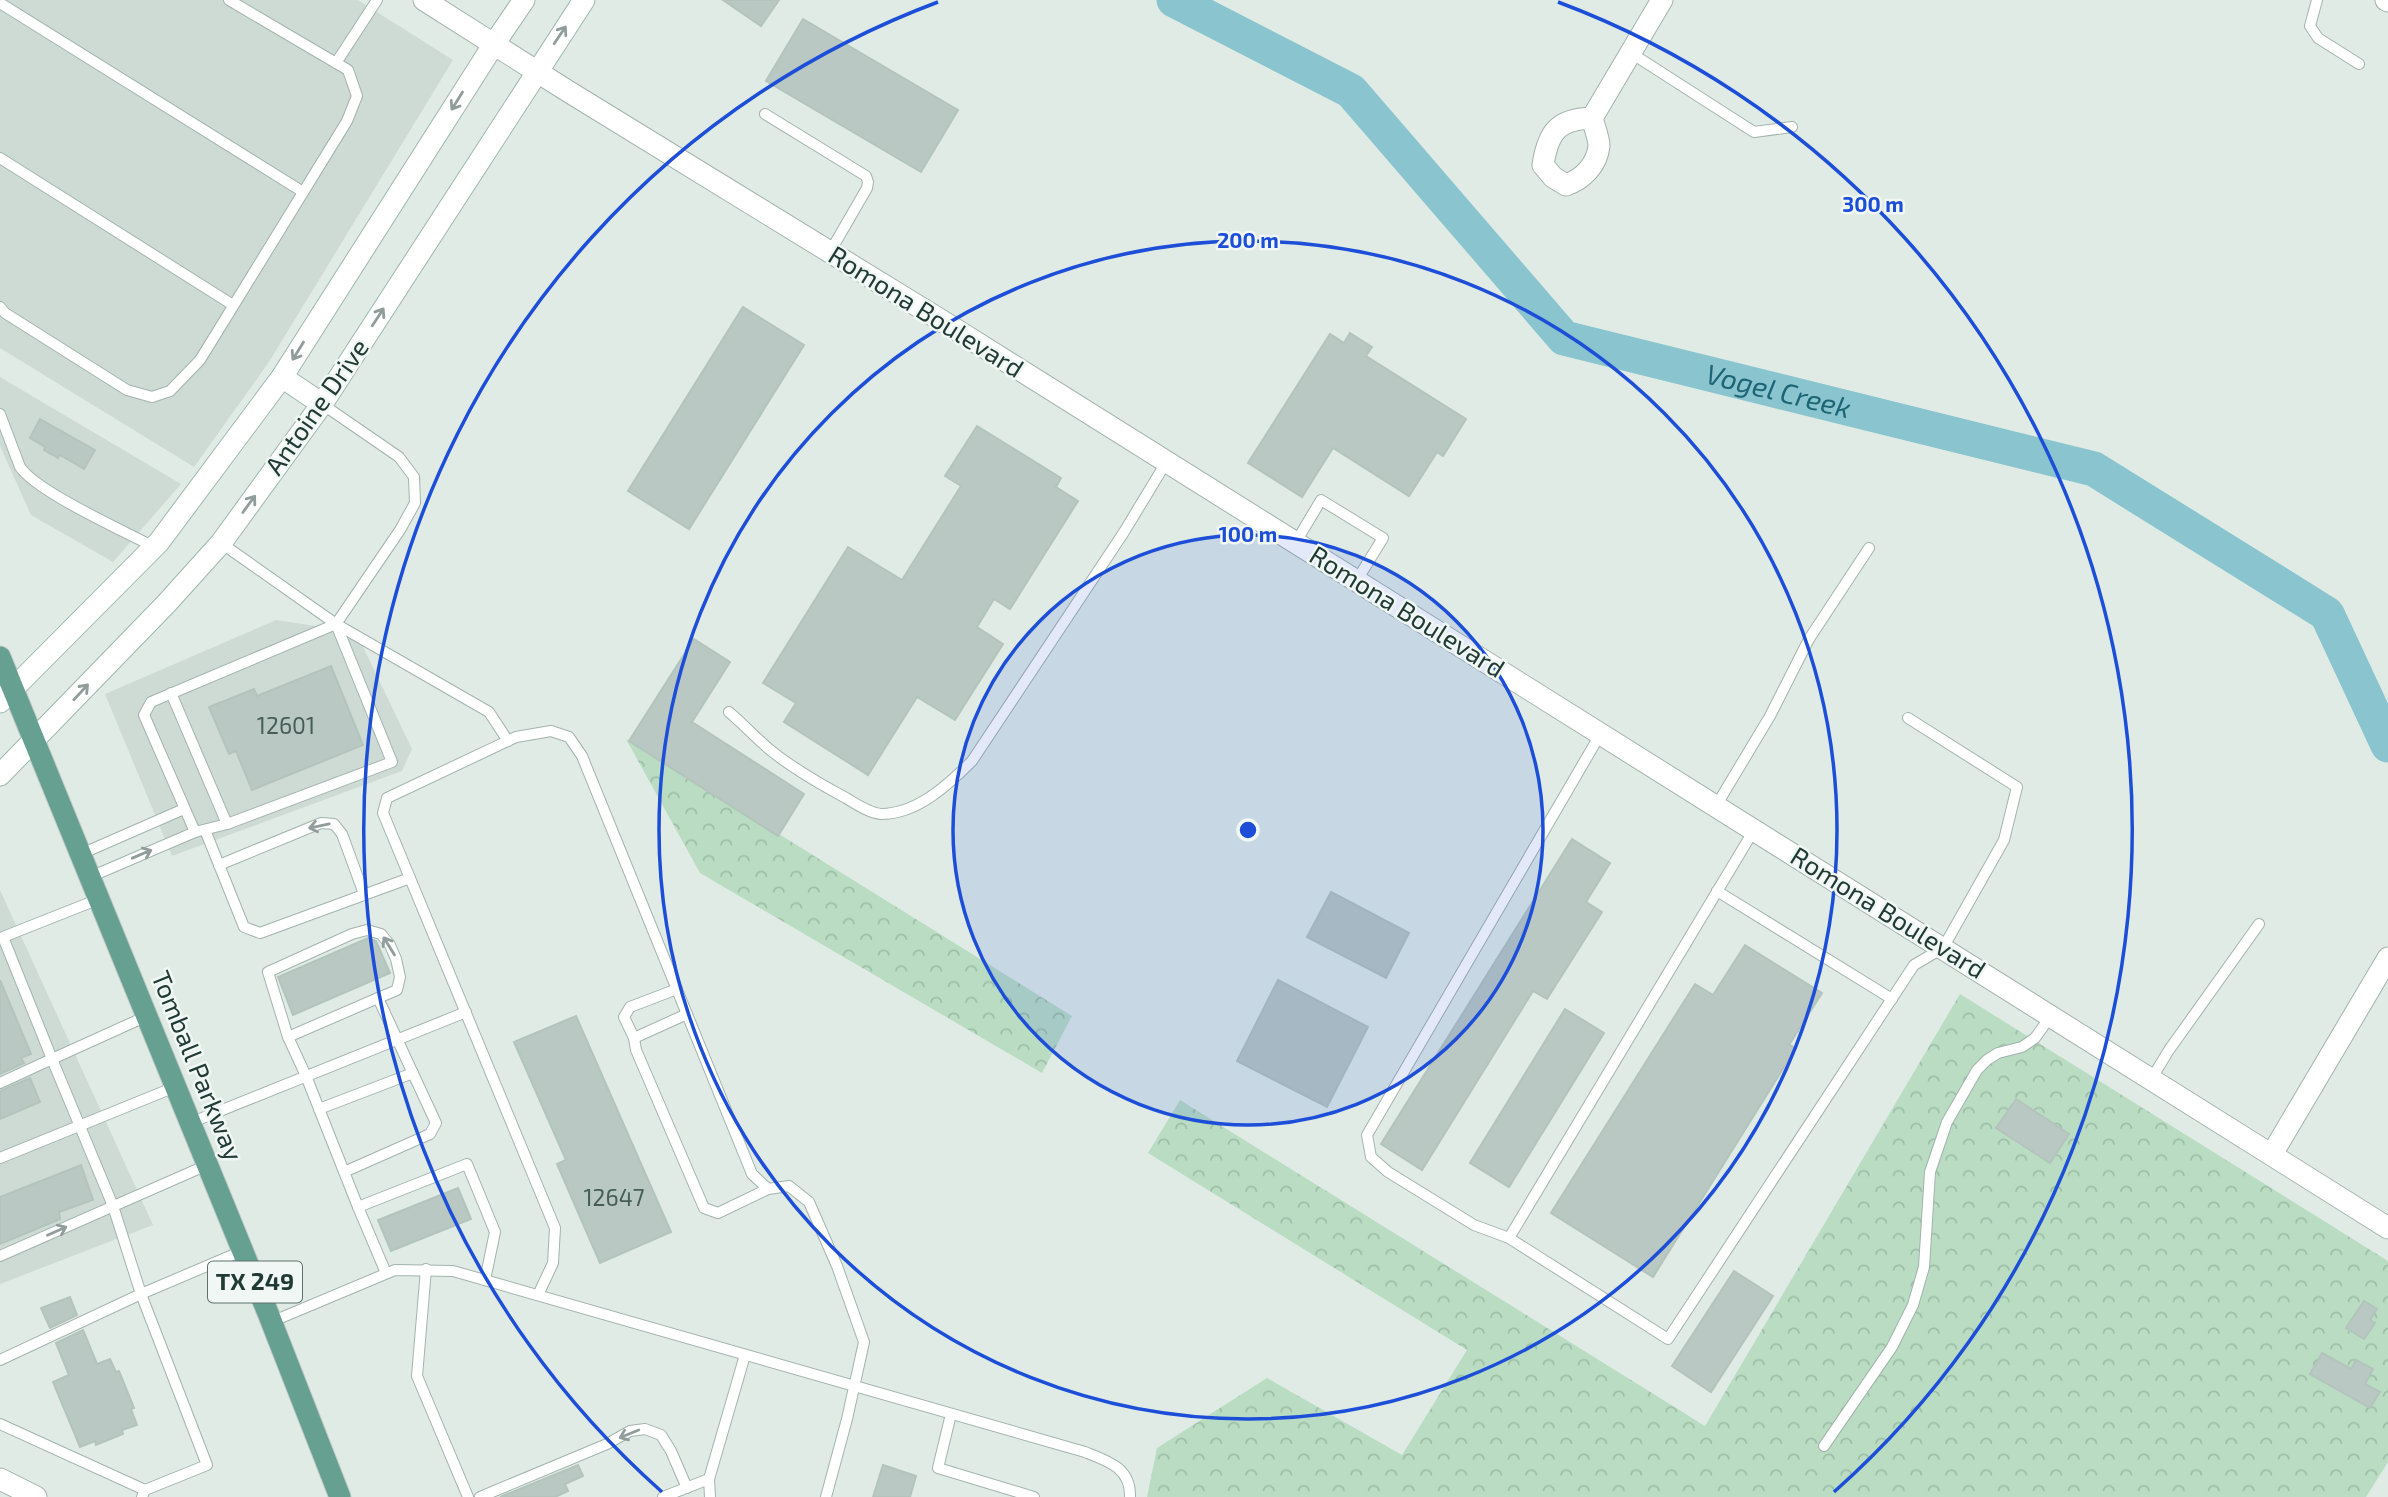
<svg xmlns="http://www.w3.org/2000/svg" width="2388" height="1497" font-family="'Exo 2',sans-serif">
<style>
.built{fill:#cedbd5}
.forest{fill:url(#forest-crowns)}
.lines{fill:none;stroke-linecap:round;stroke-linejoin:round}
.river{stroke:#89c4cf;stroke-width:35}
.building{fill:#b9c8c2;stroke:#b3c4bd;stroke-width:2}
.service-casing{stroke:#a3b3ad;stroke-width:12}
.minor-casing{stroke:#a3b3ad;stroke-width:23}
.tertiary-casing{stroke:#a3b3ad;stroke-width:23}
.secondary-casing{stroke:#9fb6ae;stroke-width:23}
.primary-casing{stroke:#c1c8c6;stroke-width:23}
.service{stroke:#fff;stroke-width:10}
.minor{stroke:#fff;stroke-width:21}
.tertiary{stroke:#fff;stroke-width:21}
.secondary{stroke:#fff;stroke-width:21}
.primary{stroke:#65a091;stroke-width:21}
.oneway{stroke:#909d9a}
.ring{fill:none;stroke:#1d4ed8;stroke-width:3.5}
.labels{text-anchor:middle;stroke-width:5;stroke-linejoin:round;paint-order:stroke}
.number-label{font-size:23px;fill:#475e58}
.shield{fill:#f0f7f4;stroke:#5f736e;stroke-width:2}
.shield-label{font-size:24px;font-weight:bold;fill:#213b34}
.street-label{font-size:26px;fill:#213b34;stroke:#f0f7f4}
.water-label{font-size:28px;font-style:italic;fill:#1d6575;stroke:#f0f7f4}
.centre{fill:#1d4ed8;stroke:#f0f7f4;stroke-width:3.5}
.ring-label{font-size:21px;text-anchor:middle;font-weight:bold;fill:#1d4ed8;stroke:#f0f7f4;stroke-width:5;stroke-linejoin:round;paint-order:stroke}
</style>
<defs>
<pattern id="forest-crowns" width="20" height="18" patternUnits="userSpaceOnUse" patternTransform="scale(1.75)"><rect width="20" height="18" fill="#b9dcc3"/><path d="M2 6a3 3 0 1 1 6 0M12 15a3 3 0 1 1 6 0" fill="none" stroke="#9fbea8"/></pattern>
</defs>
<rect width="100%" height="100%" fill="#e0ebe6"/>
<!-- built -->
<g class="built">
<path d="M0 0H358L453 60 269 362 194 467 0 348Z"/>
<path d="M0 377 181 484 113 562 31 515 0 446Z"/>
<path d="M276 620 356 632 412 749 402 771 172 856 105 694Z"/>
<path d="M0 890 153 1225 0 1284Z"/>
</g>
<!-- forest -->
<g class="forest">
<path d="M626 739 1072 1016 1042 1073 700 873Z"/>
<path d="M1960 994 2388 1261V1462L2366 1497H1147L1157 1448 1267 1378 1402 1455 1467 1350 1148 1153 1180 1100 1705 1426Z"/>
</g>
<g class="lines">
<!-- river -->
<path class="river" id="s1" d="M1174 0 1351 91 1564 338 2094 469 2327 614 2388 745"/>
</g>
<!-- building -->
<g class="building">
<path d="M723 0H779L761 26Z"/>
<path d="M803 19 958 110 921 172 766 81Z"/>
<path d="M743 307 804 345 689 529 628 491Z"/>
<path d="M1350 333 1372 347 1366 356 1466 419 1443 456 1437 452 1409 496 1333 448 1302 497 1248 463 1330 334 1344 343Z"/>
<path d="M40 419 95 450 84 469 60 455 58 458 44 450 45 447 30 438Z"/>
<path d="M977 426 1061 478 1056 487 1078 501 1010 609 994 599 977 627 1003 644 955 720 917 697 868 775 784 722 796 703 763 683 848 547 902 580 961 486 945 476Z"/>
<path d="M694 639 730 662 692 722 804 794 778 836 629 741Z"/>
<path d="M331 666 363 745 252 790 236 751 229 754 209 707 254 689 257 696Z"/>
<path d="M1572 839 1610 863 1586 902 1602 912 1547 999 1533 991 1422 1170 1381 1144Z"/>
<path d="M1331 892 1409 933 1386 978 1307 937Z"/>
<path d="M368 938 376 941 390 973 293 1015 278 977Z"/>
<path d="M1745 945 1822 993 1789 1045 1796 1048 1653 1277 1551 1213 1695 984 1713 995Z"/>
<path d="M0 980 31 1054 21 1058 24 1063 0 1074Z"/>
<path d="M1278 980 1368 1027 1327 1107 1237 1061Z"/>
<path d="M1565 1009 1604 1033 1509 1187 1470 1163Z"/>
<path d="M576 1016 671 1232 600 1263 557 1164 566 1160 514 1042Z"/>
<path d="M30 1078 40 1102 0 1119V1091Z"/>
<path d="M2016 1099 2069 1134 2050 1163 1996 1128Z"/>
<path d="M81 1165 93 1200 59 1212 60 1219 0 1244V1197Z"/>
<path d="M458 1188 471 1219 391 1251 378 1220Z"/>
<path d="M1734 1271 1773 1296 1711 1392 1672 1366Z"/>
<path d="M70 1297 77 1315 50 1328 41 1308Z"/>
<path d="M2364 1301 2377 1309 2370 1320 2375 1323 2364 1339 2346 1328Z"/>
<path d="M83 1330 97 1364 110 1359 116 1372 119 1371 134 1408 131 1409 137 1425 122 1430 123 1434 96 1445 95 1441 80 1447 53 1382 69 1375 56 1343Z"/>
<path d="M2322 1353 2351 1369 2356 1360 2373 1369 2365 1384 2380 1392 2370 1408 2310 1374Z"/>
<path d="M578 1465 583 1476 565 1484 568 1491 555 1497H500Z"/>
<path d="M883 1465 916 1476 910 1497H873Z"/>
</g>
<g class="lines">
<!-- service casing -->
<g class="service-casing">
<g id="service">
<path d="M2317 0 2310 26 2318 38 2359 64"/>
<path d="M0 3 303 192"/>
<path d="M1631 53 1754 132 1792 127"/>
<path d="M336 63 377 0"/>
<path d="M765 114 866 176 868 182 867 188 830 252"/>
<path d="M0 158 233 305"/>
<path d="M0 307 5 313 127 390 152 397 170 391 200 360 347 121 357 96 348 70 229 0"/>
<path d="M0 414 20 467C37 492 124 531 154 547"/>
<path d="M1296 542 1321 500 1383 538 1357 580"/>
<path d="M221 543 336 624 489 712 508 741"/>
<path d="M171 693 227 824"/>
<path d="M729 712C743 724 755 737 769 749 792 768 820 784 846 798 856 804 869 813 881 814 917 814 948 785 972 761L1124 532 1167 461"/>
<path d="M1716 806 1770 716 1809 639 1869 548"/>
<path d="M205 830 244 927 260 933 410 878"/>
<path d="M1754 830 1509 1238 1668 1339 1914 965 1943 948 2004 840 2017 787 1908 718"/>
<path d="M195 832 144 715 151 702 336 624"/>
<path d="M81 854 184 809"/>
<path d="M219 865 321 823 334 824 342 834 364 894"/>
<path d="M90 877 195 832 227 824 392 762 336 624 400 530 415 503 414 477 399 457 322 404"/>
<path d="M1717 891 1892 999"/>
<path d="M687 1014 634 1038 636 1050 704 1208 718 1213 768 1189"/>
<path d="M288 1037 268 972 352 934 367 930 381 934 390 945 396 959 400 977 397 990 378 998"/>
<path d="M634 1038 624 1017 630 1007 677 989"/>
<path d="M2152 1078 2169 1050 2259 924"/>
<path d="M0 1083 52 1059 3 937 99 899"/>
<path d="M319 1109 413 1073"/>
<path d="M190 1123 466 1012"/>
<path d="M0 1158 175 1087"/>
<path d="M344 1172 430 1134 436 1123 378 998 288 1037 306 1076 358 1207"/>
<path d="M1509 1238 1474 1225 1388 1172 1371 1157 1367 1135 1601 733"/>
<path d="M0 1256 207 1165"/>
<path d="M426 1269 417 1376 468 1497"/>
<path d="M386 1273 358 1207 467 1164 495 1232 485 1280"/>
<path d="M538 1295 553 1263 555 1228 383 813 387 798 516 737 551 731 569 737 582 756 752 1174 768 1189 789 1186 809 1202 837 1266 864 1342 847 1419 826 1497"/>
<path d="M271 1322 395 1270 453 1271 1085 1452C1108 1461 1131 1468 1130 1497"/>
<path d="M0 1360 141 1294 242 1251"/>
<path d="M951 1414 938 1468 1034 1497"/>
<path d="M0 1424 145 1490"/>
<path d="M1824 1446 1892 1347 1913 1305 1924 1267 1930 1172 1947 1122 1977 1070 1987 1060 1998 1053 2022 1047 2035 1038 2050 1017"/>
<path d="M142 1497 145 1490 207 1465 141 1294 113 1206 52 1059 147 1016"/>
<path d="M480 1497 607 1444 630 1431 645 1429 661 1435 671 1451 687 1488"/>
<path d="M663 1497 709 1479"/>
<path d="M710 1497 709 1479 745 1355"/>
</g>
</g>
<!-- minor casing -->
<g class="minor-casing">
<g id="minor">
<path d="M424 0 566 90 939 319 2388 1228"/>
<path d="M1592 118C1558 119 1548 132 1543 165L1553 177 1566 185C1583 179 1597 165 1599 146 1599 138 1594 126 1592 118L1662 0"/>
<path d="M2272 1154 2388 958"/>
</g>
</g>
<!-- tertiary casing -->
<g class="tertiary-casing">
<g id="tertiary">
<path d="M2386 0 2388 1"/>
<path d="M0 1479 36 1497"/>
</g>
</g>
<!-- secondary casing -->
<g class="secondary-casing">
<g id="secondary">
<path d="M282 377 322 404"/>
<path d="M0 702 159 542 282 377 494 44 524 0"/>
<path d="M0 775 166 604 221 543 322 404 584 0"/>
</g>
</g>
<!-- primary casing -->
<g class="primary-casing">
<path id="primary" d="M0 657 268 1313 340 1497"/>
</g>
<!-- service -->
<use href="#service" class="service"/>
<!-- minor -->
<use href="#minor" class="minor"/>
<!-- tertiary -->
<use href="#tertiary" class="tertiary"/>
<!-- secondary -->
<use href="#secondary" class="secondary"/>
<!-- primary -->
<use href="#primary" class="primary"/>
</g>
<!-- one-way arrows -->
<defs><path id="oneway-shaft" d="M-6 0H5M1.5-3L5.5 0L1.5 3" fill="none" stroke-width="1.6" stroke-linecap="round" stroke-linejoin="round" transform="scale(1.75)"/></defs>
<g class="oneway">
<use href="#oneway-shaft" transform="translate(560 35) rotate(-56)"/>
<use href="#oneway-shaft" transform="translate(457 101) rotate(122)"/>
<use href="#oneway-shaft" transform="translate(378 317) rotate(-57)"/>
<use href="#oneway-shaft" transform="translate(298 351) rotate(122)"/>
<use href="#oneway-shaft" transform="translate(249 504) rotate(-54)"/>
<use href="#oneway-shaft" transform="translate(81 692) rotate(-47)"/>
<use href="#oneway-shaft" transform="translate(319 826) rotate(168)"/>
<use href="#oneway-shaft" transform="translate(142 854) rotate(-23)"/>
<use href="#oneway-shaft" transform="translate(389 946) rotate(-122)"/>
<use href="#oneway-shaft" transform="translate(57 1231) rotate(-24)"/>
<use href="#oneway-shaft" transform="translate(629 1434) rotate(158)"/>
</g>
<!-- distance rings -->
<circle cx="1248" cy="830" r="295" fill="#1d4ed8" fill-opacity=".12"/>
<g class="ring">
<circle cx="1248" cy="830" r="295"/>
<circle cx="1248" cy="830" r="589"/>
<path d="M662 1492A884 884 0 0 1 938 2M1558 2A884 884 0 0 1 1834 1492"/>
</g>
<g class="labels">
<!-- number labels -->
<g class="number-label">
<text x="286" y="734">12601</text>
<text x="614" y="1206">12647</text>
</g>
<!-- shield labels -->
<rect class="shield" x="208" y="1261.5" width="94" height="41" rx="5"/>
<g class="shield-label">
<text x="255" y="1290">TX 249</text>
</g>
<!-- street labels -->
<g class="street-label">
<text transform="translate(926 312) rotate(32)" y="9">Romona Boulevard</text>
<text transform="translate(317 407) rotate(-55)" y="9">Antoine Drive</text>
<text transform="translate(1407 612) rotate(32)" y="9">Romona Boulevard</text>
<text transform="translate(1888 913) rotate(32)" y="9">Romona Boulevard</text>
<text transform="translate(197 1066) rotate(68)" y="9">Tomball Parkway</text>
</g>
<!-- water labels -->
<g class="water-label">
<text dy="10" stroke="none"><textPath href="#s1" startOffset="746">Vogel Creek</textPath></text>
</g>
</g>
<circle cx="1248" cy="830" r="10" class="centre"/>
<g class="ring-label">
<text x="1873" y="212">300 m</text>
<text x="1248" y="248">200 m</text>
<text x="1248" y="542">100 m</text>
</g>
</svg>
